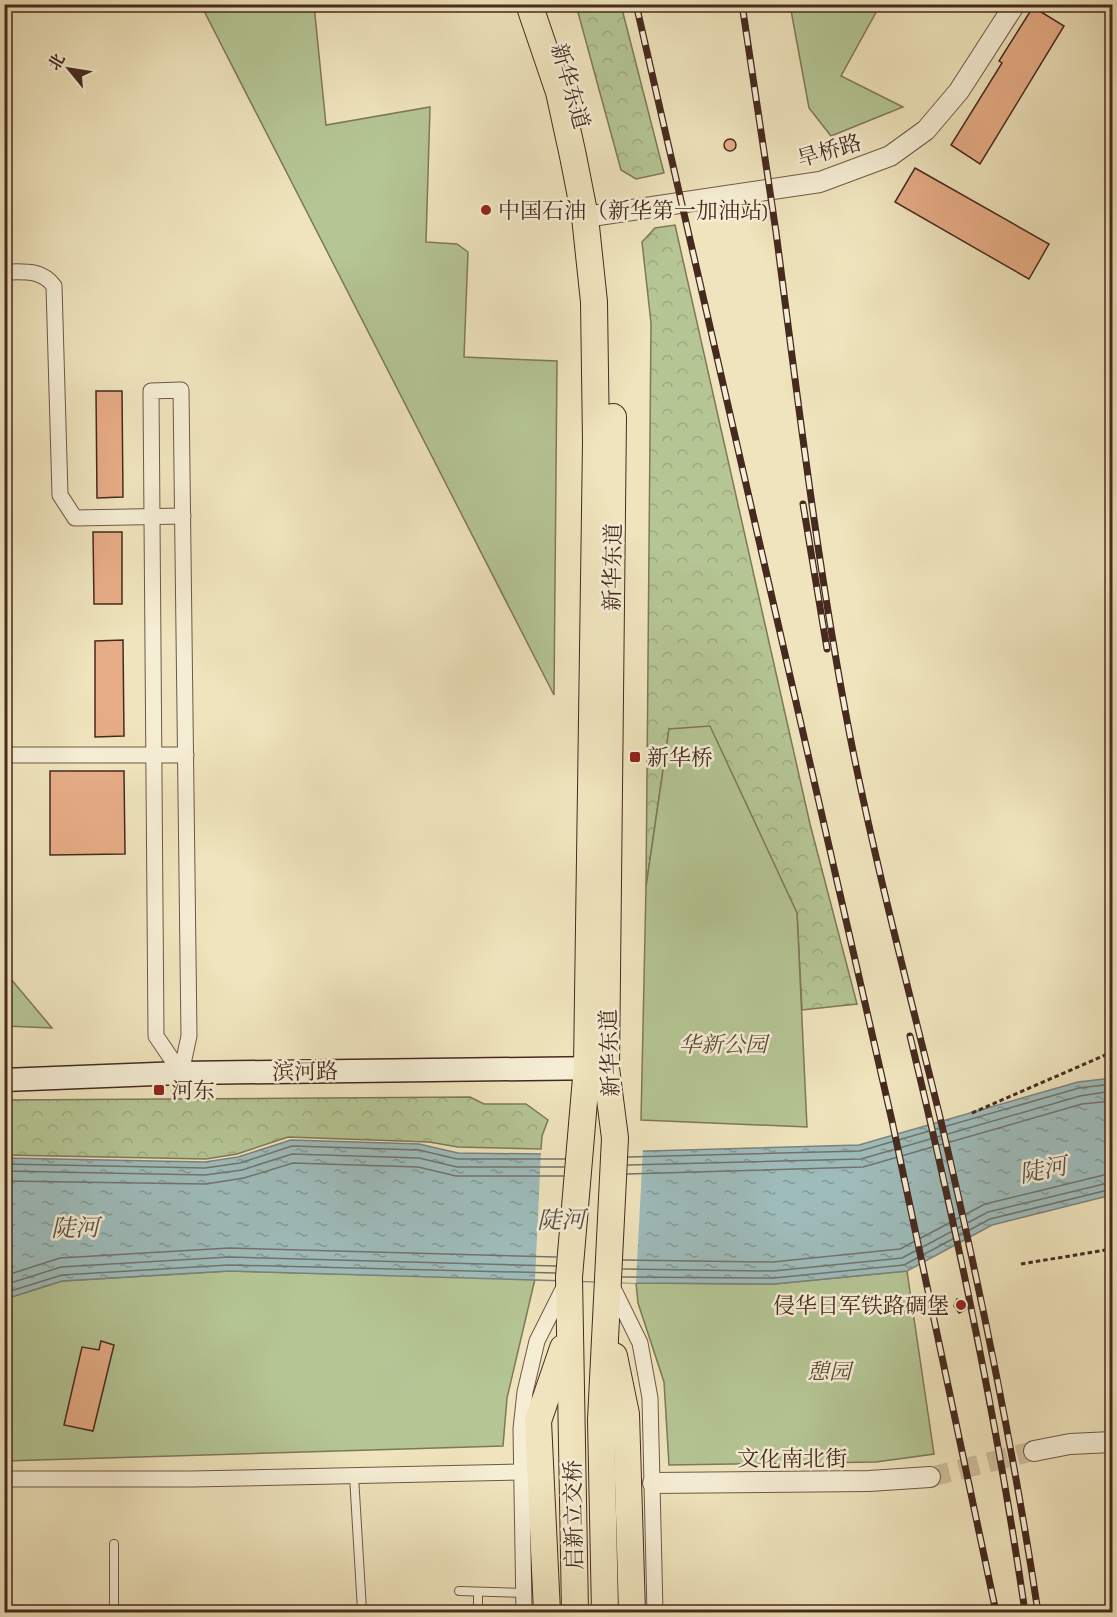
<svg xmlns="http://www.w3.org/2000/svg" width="1117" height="1617" font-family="Alegreya,'Noto Serif SC',serif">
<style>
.forest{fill:url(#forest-crowns);stroke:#7e785a;stroke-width:1.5}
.green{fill:#b5c594;stroke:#7e785a;stroke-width:1.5}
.water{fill:url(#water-ripples);stroke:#7b827d;stroke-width:1.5}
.pier{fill:#efe4bd}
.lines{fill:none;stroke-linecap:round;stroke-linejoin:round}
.shore{stroke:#72736d;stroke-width:1.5}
.building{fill:#e7ad87;stroke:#462a1f;stroke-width:1.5}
.tertiary-tunnel{stroke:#cdbf9d;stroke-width:20;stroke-dasharray:20 10;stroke-linecap:butt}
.service-casing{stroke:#705846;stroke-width:10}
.minor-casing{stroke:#705846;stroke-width:17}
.tertiary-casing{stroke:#705846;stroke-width:22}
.secondary-casing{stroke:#462a1f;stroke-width:25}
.primary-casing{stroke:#462a1f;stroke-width:28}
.path{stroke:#462a1f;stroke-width:3;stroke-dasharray:4.5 3;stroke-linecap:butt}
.service{stroke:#f5edd4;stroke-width:8}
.minor{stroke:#f5edd4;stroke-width:15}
.tertiary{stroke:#f5edd4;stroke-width:20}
.secondary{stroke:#f5edd4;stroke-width:22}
.primary{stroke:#efe4bd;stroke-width:26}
.rail-casing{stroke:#462a1f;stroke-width:7}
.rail{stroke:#f5edd4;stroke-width:4.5;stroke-dasharray:14;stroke-linecap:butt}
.poi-dot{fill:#8f2418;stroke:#f5edd4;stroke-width:2}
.labels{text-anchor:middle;stroke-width:5;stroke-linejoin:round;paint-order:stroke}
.street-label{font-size:22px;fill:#462a1f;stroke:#f5edd4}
.poi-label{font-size:22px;fill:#462a1f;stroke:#f5edd4;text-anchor:start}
.park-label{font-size:22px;font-style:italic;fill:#5c4936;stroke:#f5edd4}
.water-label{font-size:24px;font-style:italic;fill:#5c4e46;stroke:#f5edd4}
</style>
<defs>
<pattern id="forest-crowns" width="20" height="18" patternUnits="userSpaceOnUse" patternTransform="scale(1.5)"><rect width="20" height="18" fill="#b5c594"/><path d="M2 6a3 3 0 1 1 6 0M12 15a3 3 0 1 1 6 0" fill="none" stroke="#9da97f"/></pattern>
<pattern id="water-ripples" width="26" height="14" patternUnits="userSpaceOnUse" patternTransform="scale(1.5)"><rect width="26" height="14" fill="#9ebcbb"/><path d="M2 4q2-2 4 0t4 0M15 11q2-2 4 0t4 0" fill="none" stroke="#839997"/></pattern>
</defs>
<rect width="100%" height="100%" fill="#efe4bd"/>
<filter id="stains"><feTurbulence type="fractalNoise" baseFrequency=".00333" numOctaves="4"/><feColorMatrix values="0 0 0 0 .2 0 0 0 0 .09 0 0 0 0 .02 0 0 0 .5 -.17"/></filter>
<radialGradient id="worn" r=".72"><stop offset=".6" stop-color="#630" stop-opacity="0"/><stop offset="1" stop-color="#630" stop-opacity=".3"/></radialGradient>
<!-- forest -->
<g class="forest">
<path d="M576 5H621L664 173 636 179 621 170Z"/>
<path d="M675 225 810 824 857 1004 802 1010 797 913 669 729 646 887 651 323 642 242 655 228Z"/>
<path d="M470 1097 484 1104H526L548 1120 542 1136 541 1149 458 1147 429 1142 288 1137 237 1154 206 1159 5 1155V1100Z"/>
</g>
<!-- green -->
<g class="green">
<path d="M201 5H314L326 125 430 107 426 242 457 244 468 252 464 357 557 361 554 695Z"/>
<path d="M790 5H880L841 76 903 107 831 136 809 108Z"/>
<path d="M710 726 797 913 807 1127 641 1120 646 887 669 729Z"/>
<path d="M5 972 52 1028 5 1026Z"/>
<path d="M229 1271 535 1279 507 1398 503 1446 5 1461V1299L62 1281Z"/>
<path d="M907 1271 934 1454 876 1462 669 1465 664 1382 638 1303 636 1283 774 1284Z"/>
</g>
<!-- water -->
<path class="water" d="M1112 1078V1195L992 1225 907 1271 774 1284 636 1283 229 1271 62 1281 5 1299V1158L205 1162 238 1157 291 1140 419 1144 458 1153 541 1154 859 1145 1078 1082Z"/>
<!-- pier -->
<path class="pier" d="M643 1148 636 1283 535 1279 541 1151Z"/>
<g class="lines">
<!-- shore -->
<g class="shore">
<path d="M628 1157 860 1151 1079 1088 1112 1084"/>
<path d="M4 1164 205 1168 240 1163 292 1146 419 1150 457 1159H565"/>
<path d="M628 1165 861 1159 1080 1096 1112 1091"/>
<path d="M4 1171 205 1175 242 1170 292 1154 419 1158 457 1167H564"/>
<path d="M627 1174 863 1167 1082 1104 1112 1101"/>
<path d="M4 1181 206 1184 244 1178 293 1163 418 1167 456 1176H563"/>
<path d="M623 1260 773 1262 900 1249 985 1204 1112 1173"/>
<path d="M623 1269 773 1271 902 1258 988 1212 1112 1182"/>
<path d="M4 1276 60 1258 229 1248 556 1257"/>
<path d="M622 1277 774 1278 904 1265 990 1219 1112 1189"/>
<path d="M4 1285 61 1267 229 1257 556 1266"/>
<path d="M4 1293 62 1275 229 1265 555 1273"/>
</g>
</g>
<!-- building -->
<g class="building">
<path d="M1033 7 1064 26 980 164 951 145 1002 63 999 61Z"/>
<circle cx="730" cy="145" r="6"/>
<path d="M915 168 1049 244 1029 279 895 202Z"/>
<path d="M96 391H122L123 497 97 498Z"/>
<path d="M93 532H122V604H94Z"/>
<path d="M123 640 124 736 95 737V641Z"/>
<path d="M50 771H124L125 854 50 855Z"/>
<path d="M957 1299 966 1302 968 1305 965 1310 959 1313 954 1306Z"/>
<path d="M101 1341 114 1345 93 1431 64 1425 82 1347 99 1350Z"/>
</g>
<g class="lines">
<!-- tertiary-tunnel -->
<path class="tertiary-tunnel" d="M930 1477 1034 1451"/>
<!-- service casing -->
<g class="service-casing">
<g id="service">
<path d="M354 1476 362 1610"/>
<path d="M114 1544V1610"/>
<path d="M459 1591 524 1593"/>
<path d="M478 1592V1612"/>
<path d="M115 1612 114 1610H396V1612"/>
</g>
</g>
<!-- minor casing -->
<g class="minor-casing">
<g id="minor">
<path d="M4 272C25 272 41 269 54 286L60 495 75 518 183 516"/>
<path d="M181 390 189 1036 181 1073 156 1036 151 391Z"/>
<path d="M4 755H186"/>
<path d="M611 1284 640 1343 650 1398 655 1612"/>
<path d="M4 1479H191L523 1472"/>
<path d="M524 1612 521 1429 525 1392 537 1341 565 1285"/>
</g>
</g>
<!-- tertiary casing -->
<g class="tertiary-casing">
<g id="tertiary">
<path d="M585 217 820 182 890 156 926 130 959 91 1015 4"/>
<path d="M1034 1451 1070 1444 1112 1442"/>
<path d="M653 1483 869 1481 930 1477"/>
</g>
</g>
<!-- secondary casing -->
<g class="secondary-casing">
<path id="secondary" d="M4 1080 181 1073 604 1068"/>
</g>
<!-- primary casing -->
<g class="primary-casing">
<g id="primary">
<path d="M529 4 559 92 573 156 585 217 594 302 596 442 587 1066 569 1277 575 1612"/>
<path d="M614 1356 626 1414 632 1612"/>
<path d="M547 1612 538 1421 563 1348"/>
<path d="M605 1612 601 1420 615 1138 606 1068 613 417"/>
</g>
</g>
<!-- path -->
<g class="path">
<path d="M972 1113 1112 1052"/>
<path d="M1021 1264 1112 1249"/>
</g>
<!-- service -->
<use href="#service" class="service"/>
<!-- minor -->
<use href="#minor" class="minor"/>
<!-- tertiary -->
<use href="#tertiary" class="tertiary"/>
<!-- secondary -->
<use href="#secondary" class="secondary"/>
<!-- primary -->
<use href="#primary" class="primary"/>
<!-- rail casing -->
<g class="rail-casing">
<g id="rail">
<path d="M636 4 892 1121 996 1612"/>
<path d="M742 4C753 80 765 156 776 232 798 401 818 570 850 736 875 863 908 987 939 1113 978 1278 1013 1445 1038 1612"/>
<path d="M803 504 827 649"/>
<path d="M910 1036C956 1226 997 1419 1025 1612"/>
</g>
</g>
<!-- rail -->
<use href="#rail" class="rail"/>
</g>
<!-- markers -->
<g class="poi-dot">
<circle cx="486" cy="210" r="6"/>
<rect x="629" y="751" width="12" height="12" rx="3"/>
<rect x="153" y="1084" width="12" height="12" rx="3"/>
<circle cx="961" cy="1305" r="6"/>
</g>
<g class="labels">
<!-- street labels -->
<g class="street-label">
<text transform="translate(571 86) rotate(74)" y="8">新华东道</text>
<text transform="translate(829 150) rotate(-16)" y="8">旱桥路</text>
<text transform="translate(612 567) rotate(-89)" y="8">新华东道</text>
<text transform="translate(609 1053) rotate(-92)" y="8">新华东道</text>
<text transform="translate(305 1071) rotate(-1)" y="8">滨河路</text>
<text x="792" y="1466">文化南北街</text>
<text transform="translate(573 1515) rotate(-91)" y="8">启新立交桥</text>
</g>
<!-- poi labels -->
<g class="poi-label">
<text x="498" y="218">中国石油（新华第一加油站)</text>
<text x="647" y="765">新华桥</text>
<text x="171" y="1098">河东</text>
<text x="949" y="1313" text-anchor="end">侵华日军铁路碉堡</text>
</g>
<!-- park labels -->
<g class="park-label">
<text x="723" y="1052">华新公园</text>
<text x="829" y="1379">憩园</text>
</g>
<!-- water labels -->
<g class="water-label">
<text transform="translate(1043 1170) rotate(-11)" y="8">陡河</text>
<text transform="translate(561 1220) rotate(-1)" y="8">陡河</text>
<text transform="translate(75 1228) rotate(-1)" y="8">陡河</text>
</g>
</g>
<!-- margin -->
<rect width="1117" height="1617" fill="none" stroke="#efe4bd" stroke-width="24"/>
<rect x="6" y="6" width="1105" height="1605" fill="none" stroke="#462a1f" stroke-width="3"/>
<rect x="12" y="12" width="1093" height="1593" fill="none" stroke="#462a1f" stroke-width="1.5"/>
<!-- north arrow -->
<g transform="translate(69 69) rotate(300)" stroke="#f5edd4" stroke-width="4.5" paint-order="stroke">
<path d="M0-4.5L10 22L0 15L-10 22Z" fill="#462a1f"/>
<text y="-9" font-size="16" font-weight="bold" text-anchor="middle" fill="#462a1f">北</text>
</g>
<rect width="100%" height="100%" filter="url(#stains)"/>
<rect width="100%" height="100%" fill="url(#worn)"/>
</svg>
